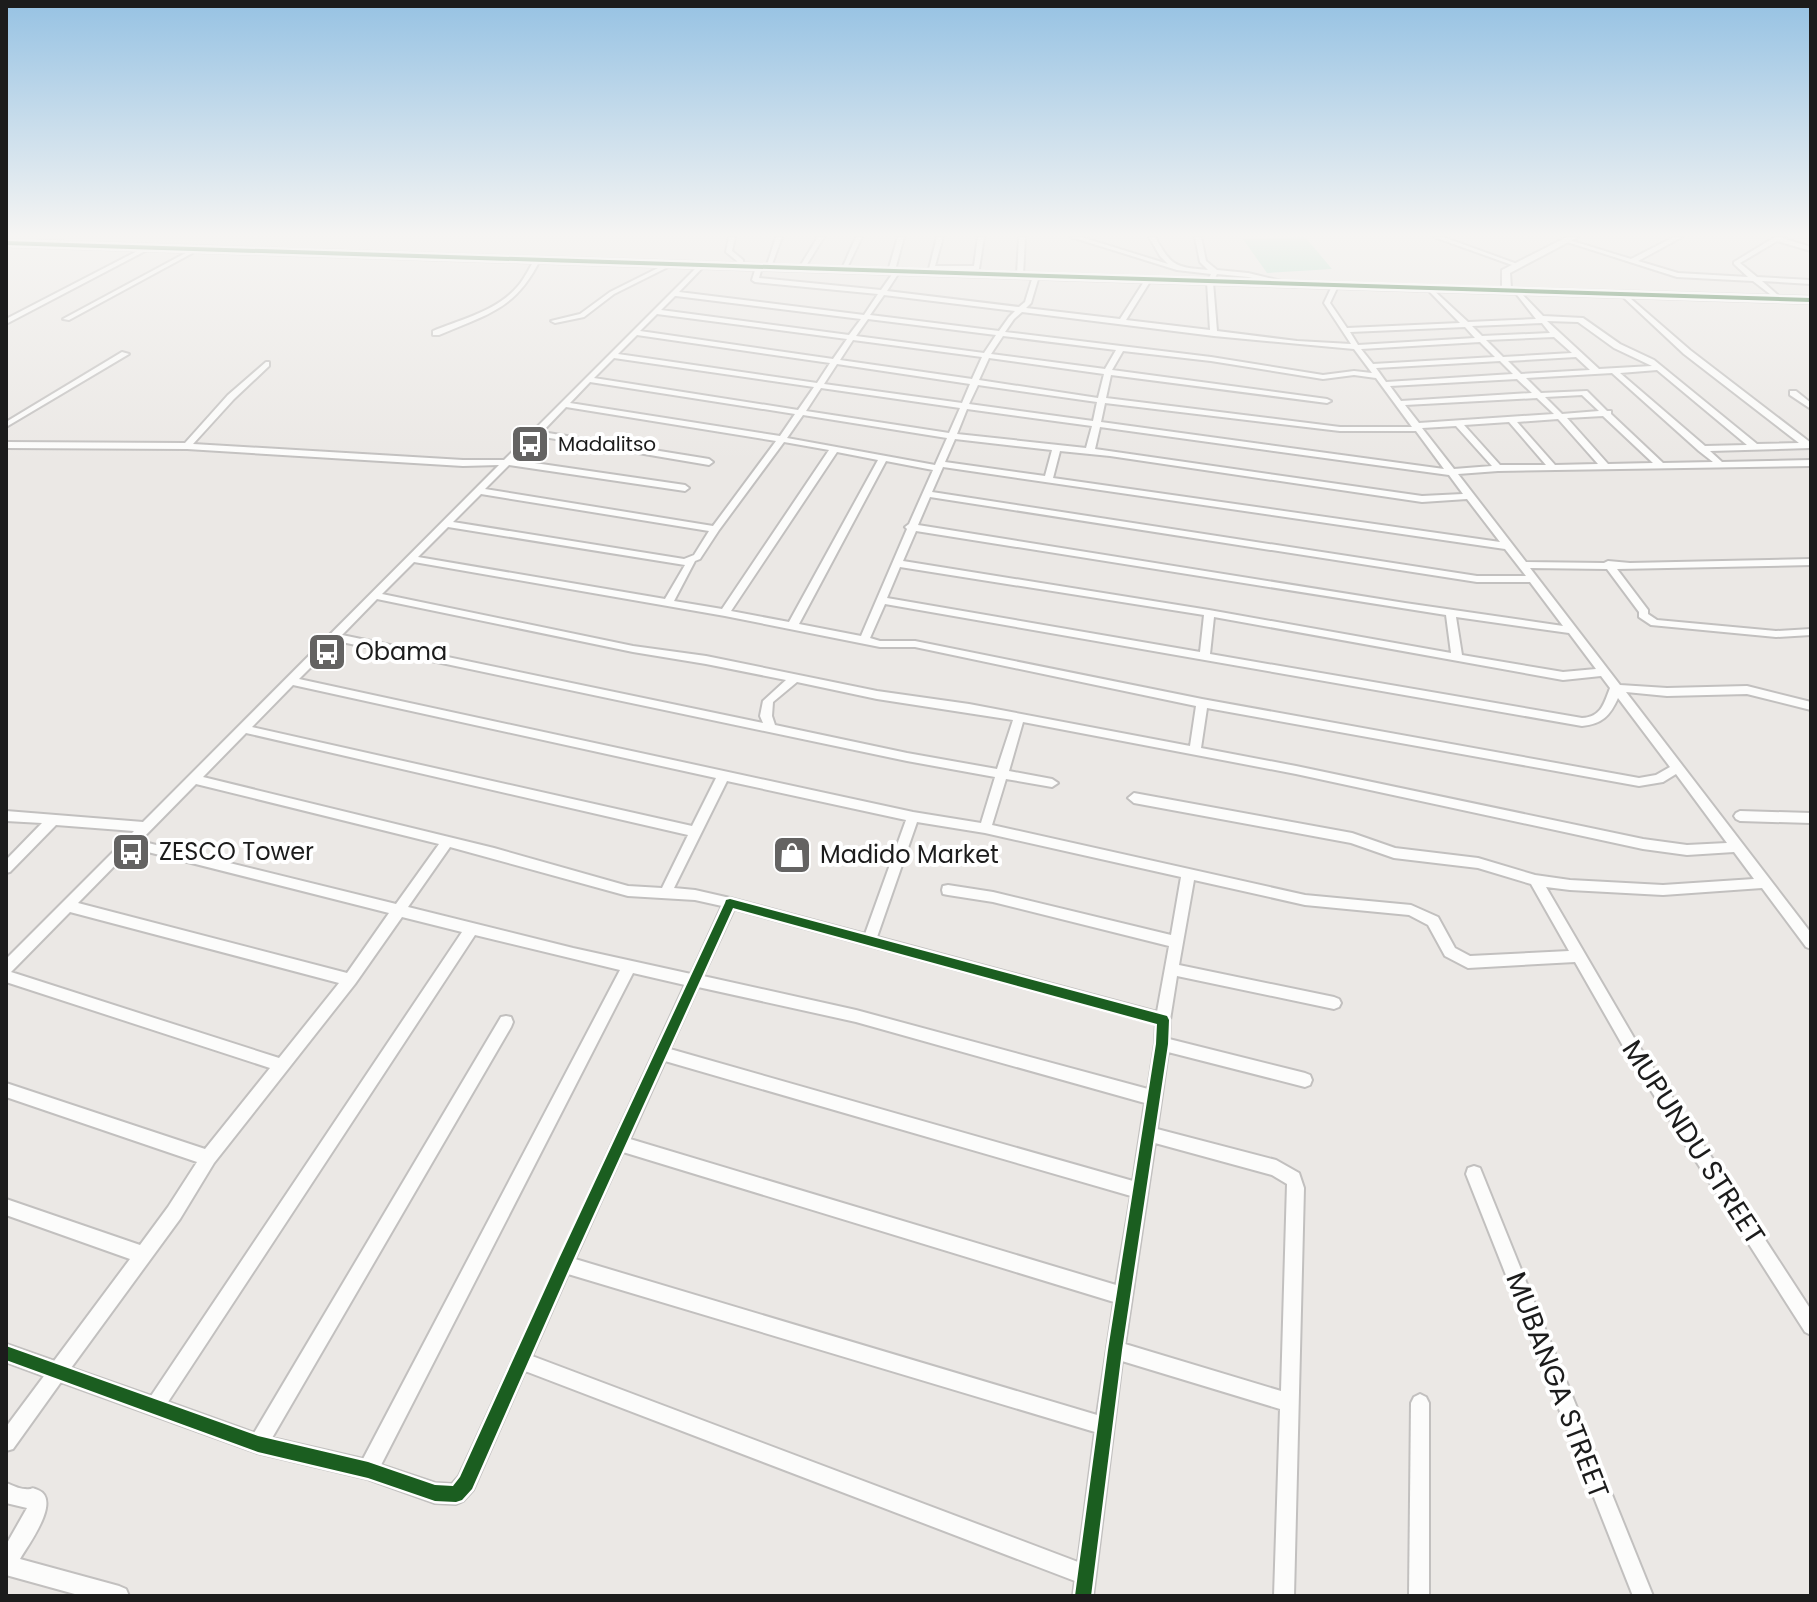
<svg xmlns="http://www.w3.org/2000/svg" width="1817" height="1602" font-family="Poppins,sans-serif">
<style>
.pitch{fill:#b3dfcb}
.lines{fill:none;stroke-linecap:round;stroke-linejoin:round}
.minor-casing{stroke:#c2c0bf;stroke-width:4}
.tertiary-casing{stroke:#c2c0bf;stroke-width:4}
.minor{fill:#fcfcfb;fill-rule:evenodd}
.tertiary{fill:#fcfcfb;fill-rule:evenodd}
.cycleway-casing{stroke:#fff;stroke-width:5}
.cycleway{fill:#1b5e20;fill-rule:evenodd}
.labels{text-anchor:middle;stroke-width:8;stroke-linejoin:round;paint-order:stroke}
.far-poi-label{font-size:20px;fill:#1c1c1c;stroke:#fff;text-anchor:start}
.poi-label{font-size:24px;fill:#1c1c1c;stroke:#fff;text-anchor:start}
.near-street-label{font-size:28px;fill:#1c1c1c;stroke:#fff}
</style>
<rect width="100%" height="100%" fill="#ebe8e5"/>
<!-- pitch -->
<path class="pitch" d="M1305 237 1332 269 1267 273 1243 239Z"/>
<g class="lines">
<!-- minor casing -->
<g class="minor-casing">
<g id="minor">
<path d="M729 237H735L732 251 743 260V268H739L737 261 726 252Z"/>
<path d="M776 237H782L771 267 766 268Z"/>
<path d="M818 237H824L804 269H800L799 268Z"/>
<path d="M856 237H862L846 270 841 271Z"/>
<path d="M898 237H904L895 270 900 271 887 291 1019 307 1025 302 1033 276 1036 274 1039 276 1031 303 1026 308 1120 319 1145 280 1148 278 1151 280 1126 320 1210 330 1207 282 1211 274 1177 270 1071 237H1081L1168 264 1160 256 1149 237H1155C1172 267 1175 267 1208 270L1200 262 1195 237H1201L1206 261 1217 270 1248 273 1298 285 1295 287 1248 277 1217 274 1213 282 1217 331 1297 341 1351 344 1324 303 1332 286 1335 284 1338 286 1330 303 1347 328 1460 323 1428 290V288L1430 287 1468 322 1536 319 1514 291 1517 289 1543 316 1583 318 1620 344 1654 360 1757 444 1799 443 1684 354 1621 295V293L1623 292 1690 350 1811 443 1810 448 1710 451 1722 462 1811 460V466L1498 471 1458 474 1526 562 1604 563 1608 561 1630 563 1811 559V565L1617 569 1648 610V614L1657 620 1776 631 1811 629V635L1776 637 1651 625 1639 617V612L1607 569 1530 568 1620 685 1667 688 1747 686 1811 702V710L1747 694 1667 696 1626 692 1811 933V949L1806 947 1762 888 1663 895 1570 890 1546 887 1637 1043 1811 1310V1335L1805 1332 1627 1053 1575 962 1468 968 1445 956 1428 925 1409 915 1305 905 1194 880 1179 965 1334 997 1339 999 1341 1003 1339 1007 1334 1009 1177 976 1170 1020 1169 1039 1305 1073 1310 1075 1312 1080 1310 1085 1305 1087 1168 1052 1157 1129 1276 1160 1299 1173 1304 1188 1294 1596H1274L1280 1409 1122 1361 1093 1596H1073L1075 1581 525 1371 473 1490 463 1501 456 1504 435 1503 368 1479 258 1453 61 1382 13 1449 6 1451V1427L44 1376 6 1362V1344L54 1361 130 1259 6 1215V1199L140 1245 168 1207 197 1162 6 1097V1083L205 1149 270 1068 6 982V959L134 831 56 825 10 872 6 873V860L42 823 6 821V811L143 822 499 465 463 466 187 449 6 448V442L185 443 228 395 266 362H269V366L234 399 193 444 463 460H504L700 264 705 265 679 292 864 315 878 294 755 282 752 280 756 267 759 265 762 267 759 278 881 290 893 273 888 271ZM884 295 1015 311 1009 317 999 331 870 315ZM675 296H676L861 319 849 335 661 310ZM1022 312 1214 336 1354 349 1372 373 1354 371 1323 375 1211 357 1005 332 1014 319ZM657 314 847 339 833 359 640 331ZM868 319 996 335 984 353 856 336ZM1547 321 1578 322 1614 348 1652 366 1599 369ZM1542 323 1550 333 1482 336 1472 326ZM1465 327 1475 338 1358 345 1350 332ZM637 335 830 363 817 383 618 354ZM1003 336 1116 350 1105 369 991 354ZM1554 337 1572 353 1503 357 1486 340ZM853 340 982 357 972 379 840 360ZM1480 342 1495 357 1373 364 1361 349ZM1123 351 1211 361 1323 379 1354 375 1376 378 1412 427H1340L1106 398 1111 375 1327 403 1331 401 1327 399 1112 370ZM1576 357 1590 370 1521 374 1508 361ZM614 358 814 387 798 410 594 378ZM989 358 1104 374 1098 398 979 380ZM1500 361 1513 374 1386 382 1376 368ZM837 364 970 384 962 403 824 384ZM1657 370 1747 445 1705 446 1620 373ZM1612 373 1699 451 1713 462 1663 463 1611 414V411H1607L1587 391 1541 393 1526 378ZM1517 379 1532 393 1401 401 1390 386ZM590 382 795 414 780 436 570 403ZM978 385 1097 402 1093 421 969 404ZM821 388 960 408 949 433 806 411ZM1582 395 1599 411 1562 414 1545 397ZM1537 398 1554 414 1419 423 1405 405ZM1105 403 1340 431H1416L1444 469 1101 422ZM566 407 776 441 713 526 485 489 509 465 685 491 689 488 685 485 514 460 538 436 709 465 713 462 709 459 542 432ZM967 409 1092 426 1086 448 957 434ZM803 415 947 438 935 465 787 438ZM1603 416 1653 463 1608 464 1567 418ZM1558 419 1559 420 1598 464 1555 465 1517 422ZM1509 422 1546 465H1500L1464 425ZM1456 426 1492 466 1454 469 1422 428ZM1100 427 1449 475 1463 494 1422 496 1095 449ZM955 439 1052 450 1045 476 945 462ZM784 442 829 450 722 609 674 601 695 561 700 559 719 530ZM1060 451 1110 456 1422 502 1467 499 1500 542 1053 478ZM837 452 878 460 789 622 731 611ZM886 461 933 470 909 524 905 527 907 529 861 636 799 624ZM943 467 1505 549 1526 576H1477L932 492ZM481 494 709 531 694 555 684 559 453 522ZM930 497 1477 582H1530L1563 626 1405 603 918 525ZM448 527 685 565 665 599 418 557ZM916 531 1446 615 1451 653 1209 610 903 561ZM414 562 725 616 880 647H915L1196 706 1190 746 969 704 877 691 706 656 633 646 382 594ZM900 567 1204 615 1200 652 887 598ZM377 599 633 652 706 664 786 680 763 701 760 716 763 723 342 635ZM885 604 1582 726C1602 724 1610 716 1618 698L1670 767 1656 775 1639 778 1202 699 915 641H880L870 638ZM1214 617 1563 680 1601 676 1610 688C1604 704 1601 717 1582 718L1210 654ZM1456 617 1569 633 1596 669 1563 672 1462 655ZM337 641 907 761 995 777 981 823 913 812 299 679ZM797 682 877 699 1013 720 997 769 907 753 775 725 772 716 773 702ZM293 685 716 778 692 826 252 727ZM1207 708 1639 786 1663 782 1676 774 1727 843 1687 845 1643 839 1296 766 1201 748ZM1023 722 1296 774 1643 849 1687 855 1734 852 1754 879 1663 885 1570 880 1535 875 1478 858 1395 848 1352 833 1134 793 1128 798 1134 803 1351 843 1394 858 1478 868 1531 884 1569 951 1470 956 1455 948 1438 917 1411 905 1305 895 992 825 1006 779 1052 787 1058 783 1052 779 1009 771ZM246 733 688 835 662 888 628 886 494 848 203 777ZM727 781 906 820 865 934 730 898 695 890 674 888ZM196 784 439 844 396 904 140 841ZM917 822 985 833 1181 877 1171 935 993 892 948 885 943 886 942 890 943 894 948 895 993 902 1169 946 1157 1012 877 937ZM450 847 628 896 695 900 722 906 691 974 573 948 408 907ZM132 848 389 913 347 973 78 903ZM734 909 1156 1024 1155 1044 1148 1089 856 1010 703 976ZM70 912 339 983 279 1058 11 972ZM402 917 462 932 151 1396 71 1368 180 1219 214 1163 355 984ZM475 935 620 970 363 1459 272 1438 511 1027 513 1022 511 1017 506 1016 501 1017 254 1433 168 1402ZM633 973 685 985 459 1476 452 1484 435 1483 381 1465ZM698 987 856 1022 1145 1103 1133 1181 670 1049ZM665 1061 1131 1196 1116 1285 630 1139ZM1155 1143 1272 1175 1287 1184 1281 1391 1125 1344ZM623 1152 1114 1302 1097 1415 575 1259ZM568 1274 1095 1432 1078 1562 532 1356Z"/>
<path d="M937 237H943L935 266H974L978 237H984L979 269 934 270 932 273H928Z"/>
<path d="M1019 237H1025L1023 275 1020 277 1017 275Z"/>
<path d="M1434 237H1443L1520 265 1515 266Z"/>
<path d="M1674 237H1682L1638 261 1678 273 1748 277 1734 264V262L1775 237H1783L1782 238 1811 247V251L1777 241 1740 263 1757 277 1811 280V284L1762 281 1781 298 1782 299 1779 301 1753 281 1677 277 1564 241 1569 240 1631 259Z"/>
<path d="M147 246 150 248 149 249 6 324V319Z"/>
<path d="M193 249 198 250 69 320 63 319Z"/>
<path d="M535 259 540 260C515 310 487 314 439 335H433V331C462 319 497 311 518 286 525 278 529 268 535 259Z"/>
<path d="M670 262 672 263V265L614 294 584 317 555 323 551 321 580 314 610 292Z"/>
<path d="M122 352 129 354 6 427V422Z"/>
<path d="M1790 391H1796L1811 403V409L1790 395Z"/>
<path d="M1740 811 1811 813V823L1740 821 1736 819 1734 816 1736 813Z"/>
<path d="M1474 1166 1480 1168 1653 1596H1633L1466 1174 1468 1168Z"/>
<path d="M1420 1394 1426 1397 1429 1403V1596H1409L1411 1403 1414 1397Z"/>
<path d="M6 1483C12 1485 19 1489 25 1489 35 1490 29 1486 38 1490 62 1500 28 1545 20 1559L119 1586 126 1589 129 1596H82L6 1575V1545L27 1508 6 1503Z"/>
</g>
</g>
<!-- tertiary casing -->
<g class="tertiary-casing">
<path id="tertiary" d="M1567 237H1578L1510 273 1511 288 1811 297V303L6 246V240L1502 288V270Z"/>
</g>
<!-- minor -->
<use href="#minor" class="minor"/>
<!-- tertiary -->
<use href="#tertiary" class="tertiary"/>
<!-- cycleway casing -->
<g class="cycleway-casing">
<g id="cycleway">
<path d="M6 241 1811 298V302L6 245Z"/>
<path d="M730 899 1167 1016 1169 1020 1168 1044 1122 1350 1091 1596H1075L1108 1350 1156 1044 1157 1024 733 908 569 1269 472 1489 462 1500 456 1502 435 1501 368 1478 258 1452 6 1360V1346L258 1436 368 1462 435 1485 453 1486 460 1477 559 1259 725 903 726 900Z"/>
</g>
</g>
<!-- cycleway -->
<use href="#cycleway" class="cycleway"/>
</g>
<!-- sky -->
<linearGradient id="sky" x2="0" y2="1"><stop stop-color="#96c2e3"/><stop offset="0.51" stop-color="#f6f5f3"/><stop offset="1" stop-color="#f6f5f3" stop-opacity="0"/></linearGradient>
<rect width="1817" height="461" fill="url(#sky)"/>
<!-- icons -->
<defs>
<g id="bus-square" transform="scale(2)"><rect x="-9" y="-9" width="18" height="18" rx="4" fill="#646362" stroke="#fff"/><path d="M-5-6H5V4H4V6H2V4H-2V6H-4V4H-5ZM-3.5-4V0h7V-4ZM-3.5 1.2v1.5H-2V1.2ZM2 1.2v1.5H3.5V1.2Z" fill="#fff"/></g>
<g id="shop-square" transform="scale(2)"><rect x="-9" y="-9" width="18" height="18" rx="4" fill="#646362" stroke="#fff"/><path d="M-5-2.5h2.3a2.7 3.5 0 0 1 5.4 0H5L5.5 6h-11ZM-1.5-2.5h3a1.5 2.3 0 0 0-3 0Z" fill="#fff"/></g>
</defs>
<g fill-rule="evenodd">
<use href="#bus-square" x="530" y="444"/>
<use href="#bus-square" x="327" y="652"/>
<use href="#bus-square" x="131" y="852"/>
<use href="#shop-square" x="792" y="855"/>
</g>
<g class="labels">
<!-- far-poi labels -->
<g class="far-poi-label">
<text x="558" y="451">Madalitso</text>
</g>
<!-- poi labels -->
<g class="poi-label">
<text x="355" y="660">Obama</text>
<text x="159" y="860">ZESCO Tower</text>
<text x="820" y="863">Madido Market</text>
</g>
<!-- near-street labels -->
<g class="near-street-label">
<text transform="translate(1694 1142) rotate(57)" y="10">MUPUNDU STREET</text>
<text transform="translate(1558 1385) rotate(69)" y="10">MUBANGA STREET</text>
</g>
</g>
<!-- border -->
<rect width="1817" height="1602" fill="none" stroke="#1c1c1c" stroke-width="16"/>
</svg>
